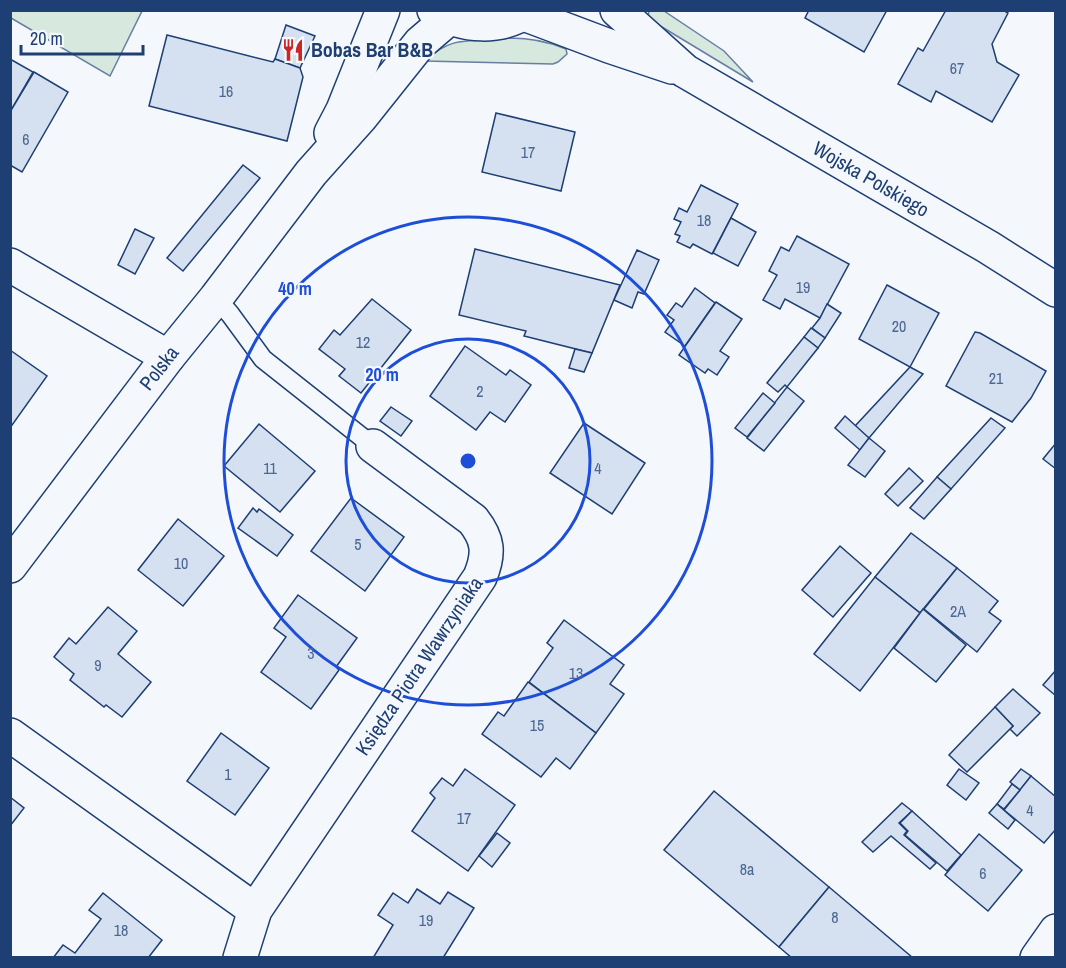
<svg xmlns="http://www.w3.org/2000/svg" width="1066" height="968" font-family="'Archivo Narrow',sans-serif">
<style>
.green{fill:#d7e8df;stroke:#687fa3;stroke-width:1.5}
.building{fill:#d5e0f0;stroke:#1d3f73;stroke-width:1.5}
.lines{fill:none;stroke-linecap:round;stroke-linejoin:round}
.lane-casing{stroke:#1d3f73;stroke-width:21}
.street-casing{stroke:#1d3f73;stroke-width:36}
.secondary-casing{stroke:#1d3f73;stroke-width:36}
.lane{stroke:#f4f7fb;stroke-width:18}
.street{stroke:#f4f7fb;stroke-width:33}
.secondary{stroke:#f4f7fb;stroke-width:33}
.ring{fill:none;stroke:#1d4ed8;stroke-width:3}
.labels{text-anchor:middle;stroke-width:4.5;stroke-linejoin:round;paint-order:stroke}
.number-label{font-size:16px;fill:#4b6792}
.poi-label{font-size:20px;font-weight:bold;fill:#1d3f73;stroke:#f4f7fb;text-anchor:start}
.street-label{font-size:20px;fill:#1d3f73;stroke:#f4f7fb}
.centre{fill:#1d4ed8;stroke:#f4f7fb;stroke-width:3}
.ring-label{font-size:18px;text-anchor:middle;font-weight:bold;fill:#1d4ed8;stroke:#f4f7fb;stroke-width:4.5;stroke-linejoin:round;paint-order:stroke}
</style>
<rect width="100%" height="100%" fill="#f4f7fb"/>
<!-- green -->
<g class="green">
<path d="M11 10H142V11L110 76 11 18Z"/>
<path d="M649 11H664L724 51 753 82 662 27 648 17Z"/>
<path d="M510 38C531 38 547 41 566 49L567 54 558 62 553 64 425 61C455 32 474 44 510 38Z"/>
</g>
<!-- building -->
<g class="building">
<path d="M809 10H887L864 52 805 18Z"/>
<path d="M946 10H1003L1008 13 992 44 997 62 1019 75 992 122 936 91 931 102 898 84 918 48 923 51Z"/>
<path d="M286 25 315 36 300 68 275 59Z"/>
<path d="M167 35 273 62 275 59 300 68 303 77 287 141 149 106Z"/>
<path d="M10 59 33 72 10 112Z"/>
<path d="M34 72 68 92 22 172 10 165V112Z"/>
<path d="M496 113 575 132 561 191 482 172Z"/>
<path d="M243 165 260 178 183 271 167 258Z"/>
<path d="M701 185 738 204 712 254 693 244 690 248 677 242 680 236 675 234 681 222 674 219 679 208 687 212Z"/>
<path d="M731 218 756 232 738 266 713 253Z"/>
<path d="M135 229 154 238 135 274 118 265Z"/>
<path d="M797 236 849 264 820 318 785 299 780 309 763 300 777 275 769 271 781 247 789 251Z"/>
<path d="M475 249 620 285 592 353 524 336 526 331 459 315Z"/>
<path d="M637 250 659 260 644 294 638 292 632 308 614 300Z"/>
<path d="M887 285 939 313 910 367 859 339Z"/>
<path d="M695 288 715 303 685 346 665 332 674 320 667 315 676 303 682 307Z"/>
<path d="M372 299 411 330 361 393 339 376 345 369 319 349 334 330 340 335Z"/>
<path d="M716 302 742 319 720 351 729 357 717 375 708 369 705 373 679 355Z"/>
<path d="M827 304 841 313 825 338 812 328 820 318Z"/>
<path d="M811 328 825 338 818 348 804 337Z"/>
<path d="M975 332 980 333 1046 371 1031 398 1012 422 946 386Z"/>
<path d="M804 337 818 348 787 387 785 385 778 392 767 383Z"/>
<path d="M465 346 506 375 510 370 531 385 505 422 490 412 476 430 430 396Z"/>
<path d="M575 349 592 353 584 372 569 368Z"/>
<path d="M10 350 47 376 10 428Z"/>
<path d="M910 367 923 374 869 438 855 427 856 425Z"/>
<path d="M787 387 804 401 764 451 747 438Z"/>
<path d="M763 393 775 403 747 437 735 428Z"/>
<path d="M391 407 412 421 401 436 380 421Z"/>
<path d="M845 416 869 438 860 450 835 428Z"/>
<path d="M991 418 1005 428 951 489 937 477Z"/>
<path d="M584 423 645 463 612 514 550 473Z"/>
<path d="M259 424 315 471 280 512 224 466Z"/>
<path d="M869 438 885 451 865 477 848 465Z"/>
<path d="M1056 443V469L1043 459Z"/>
<path d="M909 468 923 481 898 506 885 494Z"/>
<path d="M937 477 951 489 924 519 910 508Z"/>
<path d="M351 498 404 537 365 591 311 551Z"/>
<path d="M253 508 257 512 259 509 293 535 277 556 238 528Z"/>
<path d="M178 519 224 556 183 606 138 570Z"/>
<path d="M911 533 957 568 920 613 875 577Z"/>
<path d="M840 546 871 573 833 617 802 590Z"/>
<path d="M957 568 998 601 989 612 1001 621 977 652 924 609Z"/>
<path d="M875 577 920 613 860 691 814 654Z"/>
<path d="M298 595 357 638 336 667 339 670 311 709 261 672 286 637 274 628Z"/>
<path d="M108 607 137 631 118 654 151 682 122 717 106 705 104 707 70 680 74 674 54 657 69 638 76 644Z"/>
<path d="M923 609 966 645 936 682 894 648Z"/>
<path d="M564 620 624 665 610 684 624 694 596 733 529 682 553 648 547 643Z"/>
<path d="M1056 670V696L1043 685Z"/>
<path d="M528 682 596 733 570 769 556 758 541 777 482 734 498 712 504 716Z"/>
<path d="M1013 689 1040 713 1017 736 1010 729 1013 726 995 707Z"/>
<path d="M995 707 1013 726 967 772 949 755Z"/>
<path d="M221 733 269 768 235 815 187 781Z"/>
<path d="M465 769 515 805 468 871 412 831 435 798 430 793 442 778 453 786Z"/>
<path d="M959 769 979 783 966 800 947 785Z"/>
<path d="M1021 769 1031 776 1020 790 1010 782Z"/>
<path d="M1031 776 1056 797V829L1044 843 1004 810Z"/>
<path d="M1012 784 1020 790 1004 809 997 804Z"/>
<path d="M714 791 829 887 779 947 664 850Z"/>
<path d="M10 797 24 808 10 826Z"/>
<path d="M902 803 912 811 899 823 907 831 904 835 936 863 930 869 891 836 873 852 862 842Z"/>
<path d="M997 804 1015 820 1008 829 989 813Z"/>
<path d="M912 811 961 855 947 871 905 835 908 831 900 823Z"/>
<path d="M497 833 510 843 492 867 479 856Z"/>
<path d="M979 834 1022 870 988 911 945 875Z"/>
<path d="M829 887 913 958H792L779 947Z"/>
<path d="M417 889 440 904 448 892 474 908 443 958H373L393 925 378 915 393 893 408 903Z"/>
<path d="M103 893 162 940 148 958H53L63 945 75 953 101 919 89 910Z"/>
</g>
<g class="lines">
<!-- lane casing -->
<g class="lane-casing">
<path id="lane" d="M216 298 230 314 263 359 373 446"/>
</g>
<!-- street casing -->
<g class="street-casing">
<g id="street">
<path d="M331 133 343 110 383 10"/>
<path d="M10 265 168 357"/>
<path d="M10 566 168 357 216 298 311 173 361 117 420 43 448 19"/>
<path d="M10 735 255 910"/>
<path d="M240 958 255 910 480 577C490 553 488 539 473 520L373 446"/>
<path d="M1037 958 1056 931"/>
</g>
</g>
<!-- secondary casing -->
<g class="secondary-casing">
<g id="secondary">
<path d="M434 10C463 27 500 30 529 10"/>
<path d="M617 10 685 71 988 247 1056 290"/>
<path d="M524 14 609 46 672 67"/>
</g>
</g>
<!-- lane -->
<use href="#lane" class="lane"/>
<!-- street -->
<use href="#street" class="street"/>
<!-- secondary -->
<use href="#secondary" class="secondary"/>
</g>
<!-- distance rings -->
<g class="ring">
<circle cx="468" cy="461" r="122"/>
<circle cx="468" cy="461" r="244"/>
</g>
<!-- icons -->
<defs>
<g id="restaurant-bare" transform="scale(1.8)"><path d="M-5-6h1v4h1v-4h1v4h1v-4h1v5L-1.5 .5V6h-2V.5L-5-1ZM5-6V6H3V1.5H1.5Q1.5-4 5-6Z" fill="#c62828" stroke="#f4f7fb" stroke-width="2.5" paint-order="stroke"/></g>
</defs>
<g fill-rule="evenodd">
<use href="#restaurant-bare" x="293" y="50"/>
</g>
<g class="labels">
<!-- number labels -->
<g class="number-label">
<text x="957" y="74">67</text>
<text x="226" y="97">16</text>
<text x="26" y="145">6</text>
<text x="528" y="158">17</text>
<text x="704" y="226">18</text>
<text x="803" y="293">19</text>
<text x="899" y="332">20</text>
<text x="363" y="348">12</text>
<text x="996" y="384">21</text>
<text x="480" y="397">2</text>
<text x="270" y="474">11</text>
<text x="598" y="474">4</text>
<text x="358" y="550">5</text>
<text x="181" y="569">10</text>
<text x="958" y="617">2A</text>
<text x="311" y="659">3</text>
<text x="98" y="671">9</text>
<text x="576" y="679">13</text>
<text x="537" y="731">15</text>
<text x="228" y="780">1</text>
<text x="1030" y="816">4</text>
<text x="464" y="824">17</text>
<text x="747" y="875">8a</text>
<text x="983" y="879">6</text>
<text x="835" y="923">8</text>
<text x="426" y="926">19</text>
<text x="121" y="936">18</text>
</g>
<!-- poi labels -->
<g class="poi-label">
<text x="311" y="57">Bobas Bar B&amp;B</text>
</g>
<!-- street labels -->
<g class="street-label">
<text transform="translate(871 179) rotate(30)" y="7">Wojska Polskiego</text>
<text transform="translate(159 368) rotate(-52)" y="7">Polska</text>
<text transform="translate(419 666) rotate(-56)" y="7">Księdza Piotra Wawrzyniaka</text>
</g>
</g>
<circle cx="468" cy="461" r="9" class="centre"/>
<g class="ring-label">
<text x="295" y="295">40 m</text>
<text x="382" y="381">20 m</text>
</g>
<!-- border -->
<rect width="1066" height="968" fill="none" stroke="#1d3f73" stroke-width="24"/>
<!-- scale -->
<path d="M21 45v9h122v-9" fill="none" stroke="#1d3f73" stroke-width="3"/>
<text x="30" y="45" font-size="18" fill="#1d3f73" stroke="#f4f7fb" stroke-width="4.5" paint-order="stroke">20 m</text>
</svg>
